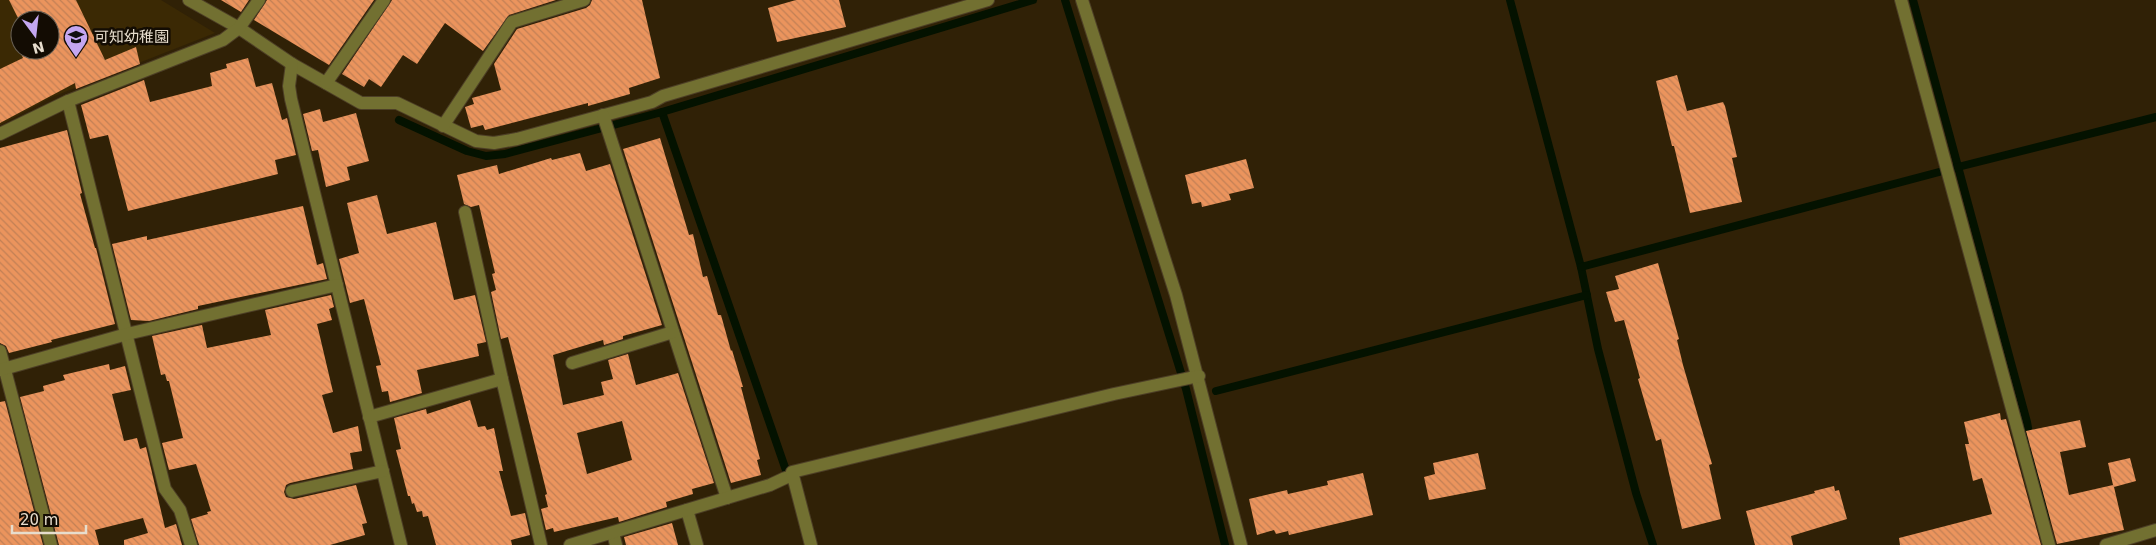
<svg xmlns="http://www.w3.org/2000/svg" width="2156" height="545" font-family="'DejaVu Sans','Noto Sans JP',sans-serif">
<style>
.built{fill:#3b2904;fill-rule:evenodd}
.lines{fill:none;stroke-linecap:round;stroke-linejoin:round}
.stream{stroke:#041200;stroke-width:8}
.building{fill:url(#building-back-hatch);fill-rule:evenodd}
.minor-casing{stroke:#4d3f26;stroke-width:14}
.minor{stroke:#727031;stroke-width:12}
.labels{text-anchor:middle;stroke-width:5;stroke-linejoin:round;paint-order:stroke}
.poi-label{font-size:15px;fill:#e7ddcd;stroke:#130c03;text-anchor:start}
</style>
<defs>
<pattern id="building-back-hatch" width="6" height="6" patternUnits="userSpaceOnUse" patternTransform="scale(1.25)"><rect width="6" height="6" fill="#eb945d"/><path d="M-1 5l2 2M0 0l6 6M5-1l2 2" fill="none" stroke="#c28055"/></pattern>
</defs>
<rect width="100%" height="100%" fill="#302106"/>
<!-- built -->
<path class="built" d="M0 0H161L215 33 52 97 0 125ZM20 20H50V50H20Z"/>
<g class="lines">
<!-- stream -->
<g class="stream">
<path d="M1065 0 1186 389 1225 545"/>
<path d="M1510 0 1581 267 1598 349 1636 493 1653 545"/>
<path d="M1913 0 2027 422 2030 440"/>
<path d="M662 112 789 479"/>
<path d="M399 120 467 151 486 156 505 154 662 112 1033 0"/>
<path d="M1581 267 1958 167 2156 117"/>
<path d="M1216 391 1587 295"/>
<path d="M2032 451 2037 477 2048 517"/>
</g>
</g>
<!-- building -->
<g class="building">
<path d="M9 0H76L105 60 136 47 140 64 76 89 75 83 0 123V69L23 58 15 40 20 37V50H50V20H20V22Z"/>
<path d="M221 0H249L241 12Z"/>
<path d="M267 0H374L329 65 254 20Z"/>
<path d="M392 0H556L509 15 483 51 445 23 417 64 403 55 381 87 369 79 364 87 342 74Z"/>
<path d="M592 0H642L660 78 629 88 630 94 588 106V103L485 130 483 125 471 128 465 107 474 104 472 98 501 90 494 64 517 29 586 8 590 5Z"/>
<path d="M796 0H839L846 27 777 42 768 8Z"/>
<path d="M248 58 256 87 272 83 282 120 287 118 296 155 275 160 278 174 128 211 108 135 90 139 81 105 144 80 150 102 212 86 210 73 227 68 226 64Z"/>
<path d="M1677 75 1687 111 1723 102 1725 106 1737 157 1732 158 1742 202 1690 213 1674 146H1672L1656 81Z"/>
<path d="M320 109 323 122 356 113 369 161 347 167 350 180 326 187 318 150 312 151 303 114Z"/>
<path d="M67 130 82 193 80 194 95 248H96L115 324 51 340 52 342 9 353 6 346 0 343V148Z"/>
<path d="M660 138 689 235 693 234 703 277 707 276 718 315H721L731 351 732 350 743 387H741L760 459 757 460 761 475 731 483 623 149Z"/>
<path d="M580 153 586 171 610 164 662 325 623 336V339L604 345 603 340 553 355 563 405 604 395 601 382 613 379 608 360 628 354 636 385 678 373 714 483 692 489 693 494 666 502 667 507 619 522 618 517 554 532 553 528 546 530 541 509 548 507 545 495 547 494 508 337 501 339 491 292 496 290 492 274 495 273 479 205 471 207 464 204 457 175 497 165 499 174 551 158 552 160ZM622 421 632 460 587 474 577 433Z"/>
<path d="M1246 159 1254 188 1229 194 1231 200 1202 207 1201 202 1192 204 1185 175Z"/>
<path d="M377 195 387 234 436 222 454 300 475 295 486 342 477 344 479 356 417 370 422 393 390 402 388 391 382 392 376 366 381 365 364 299 350 303 339 259 359 253 347 203Z"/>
<path d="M303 206 317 265 323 263 327 279 198 306V309L149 321 131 320 112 244 147 236V240Z"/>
<path d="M1658 263 1679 339 1677 340 1683 365 1712 464 1709 465 1721 519 1682 529 1661 439 1656 441 1638 379 1640 378 1624 320 1615 322 1606 292 1619 289 1615 276Z"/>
<path d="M331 295 334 307 329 309 332 320 317 324 333 392 322 395 333 433 358 426 362 451 350 453 353 469 290 483 286 485 284 492 286 497 294 499 356 485 367 523 362 524 365 535 330 545H199L191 519 208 514 207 512 211 511 196 464 169 470 162 443 183 438 169 381H167L165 374 161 375 152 336 202 325 207 348 271 335 265 310Z"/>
<path d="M109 364 110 370 125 366 131 390 112 394 124 441 137 438 140 449 146 447 165 528 176 524 182 545H124V540L148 533 143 518 95 530 99 545H59L20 397 44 391 43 386 65 380 63 375Z"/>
<path d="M470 400 478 427 485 426 487 430 494 428 503 471H499L511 516 525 513 530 535 511 540 512 545H436L428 516 423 517 422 511 417 512 414 503 412 504 410 496H408L396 450 401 449 394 418 426 409 427 414Z"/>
<path d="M5 401 43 545H0V402Z"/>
<path d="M2000 413 2001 420 2006 419 2041 545H1900L1899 538 1992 514 1982 478 1973 481 1965 444H1969L1964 422Z"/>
<path d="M2080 420 2086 447 2060 452 2069 495 2113 485 2108 463 2130 458 2136 481 2114 487 2124 530 2057 544 2026 431Z"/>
<path d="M1478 453 1486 489 1429 500 1424 477 1435 474 1433 463Z"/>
<path d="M1363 473 1373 515 1289 535 1288 531 1276 534 1274 530 1257 535 1249 499 1287 490 1288 494 1328 485 1327 481Z"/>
<path d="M1834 486 1835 491 1839 490 1847 519 1791 536 1793 545H1755L1746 511 1815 493 1814 491Z"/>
<path d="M672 523 678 545H626L624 537Z"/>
</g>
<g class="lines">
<!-- minor casing -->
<g class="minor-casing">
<g id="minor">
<path d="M189 0 239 28 292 64 361 103H397L476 141 494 143 517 139 652 102 663 96 988 0"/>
<path d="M1082 0 1176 295 1241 545"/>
<path d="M1901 0 2049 545"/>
<path d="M292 64 289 86 291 99 401 545"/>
<path d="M326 83 384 0"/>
<path d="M68 101 165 489 180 510 191 545"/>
<path d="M603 115 727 498"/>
<path d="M443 126 512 22 584 0"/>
<path d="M0 134 68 101 223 40 239 28 259 0"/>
<path d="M465 212 502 379"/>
<path d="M0 351 51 545"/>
<path d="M572 363 673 332"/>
<path d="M0 370 127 334 337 285"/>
<path d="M369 417 502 379 541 545"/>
<path d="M292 491 383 471"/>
<path d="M687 510 697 545"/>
<path d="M613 533 616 545"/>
<path d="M570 545 770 485 785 478 793 476"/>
<path d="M811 545 792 472 1114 394 1199 376"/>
<path d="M2106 545 2156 530"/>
</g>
</g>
<!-- minor -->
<use href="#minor" class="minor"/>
</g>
<!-- icons -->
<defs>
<g id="school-pin" transform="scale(1.25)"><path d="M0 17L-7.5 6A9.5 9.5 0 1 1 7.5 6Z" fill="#c4a7f1" stroke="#130c03"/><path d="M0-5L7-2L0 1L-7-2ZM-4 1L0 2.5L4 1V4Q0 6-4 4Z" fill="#111"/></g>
</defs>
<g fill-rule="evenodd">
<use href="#school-pin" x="76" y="37"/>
</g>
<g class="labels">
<!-- poi labels -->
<g class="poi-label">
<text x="94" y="42">可知幼稚園</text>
</g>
</g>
<!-- north arrow -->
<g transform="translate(35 35) rotate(165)"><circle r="24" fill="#130c03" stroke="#686054"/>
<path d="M0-4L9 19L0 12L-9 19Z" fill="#c4a7f1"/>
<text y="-8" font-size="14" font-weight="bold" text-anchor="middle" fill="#e7ddcd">N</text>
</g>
<!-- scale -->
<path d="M12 525v8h74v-8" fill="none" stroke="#e7ddcd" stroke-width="2.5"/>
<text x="20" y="525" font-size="15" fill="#e7ddcd" stroke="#130c03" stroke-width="4" paint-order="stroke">20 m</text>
</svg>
